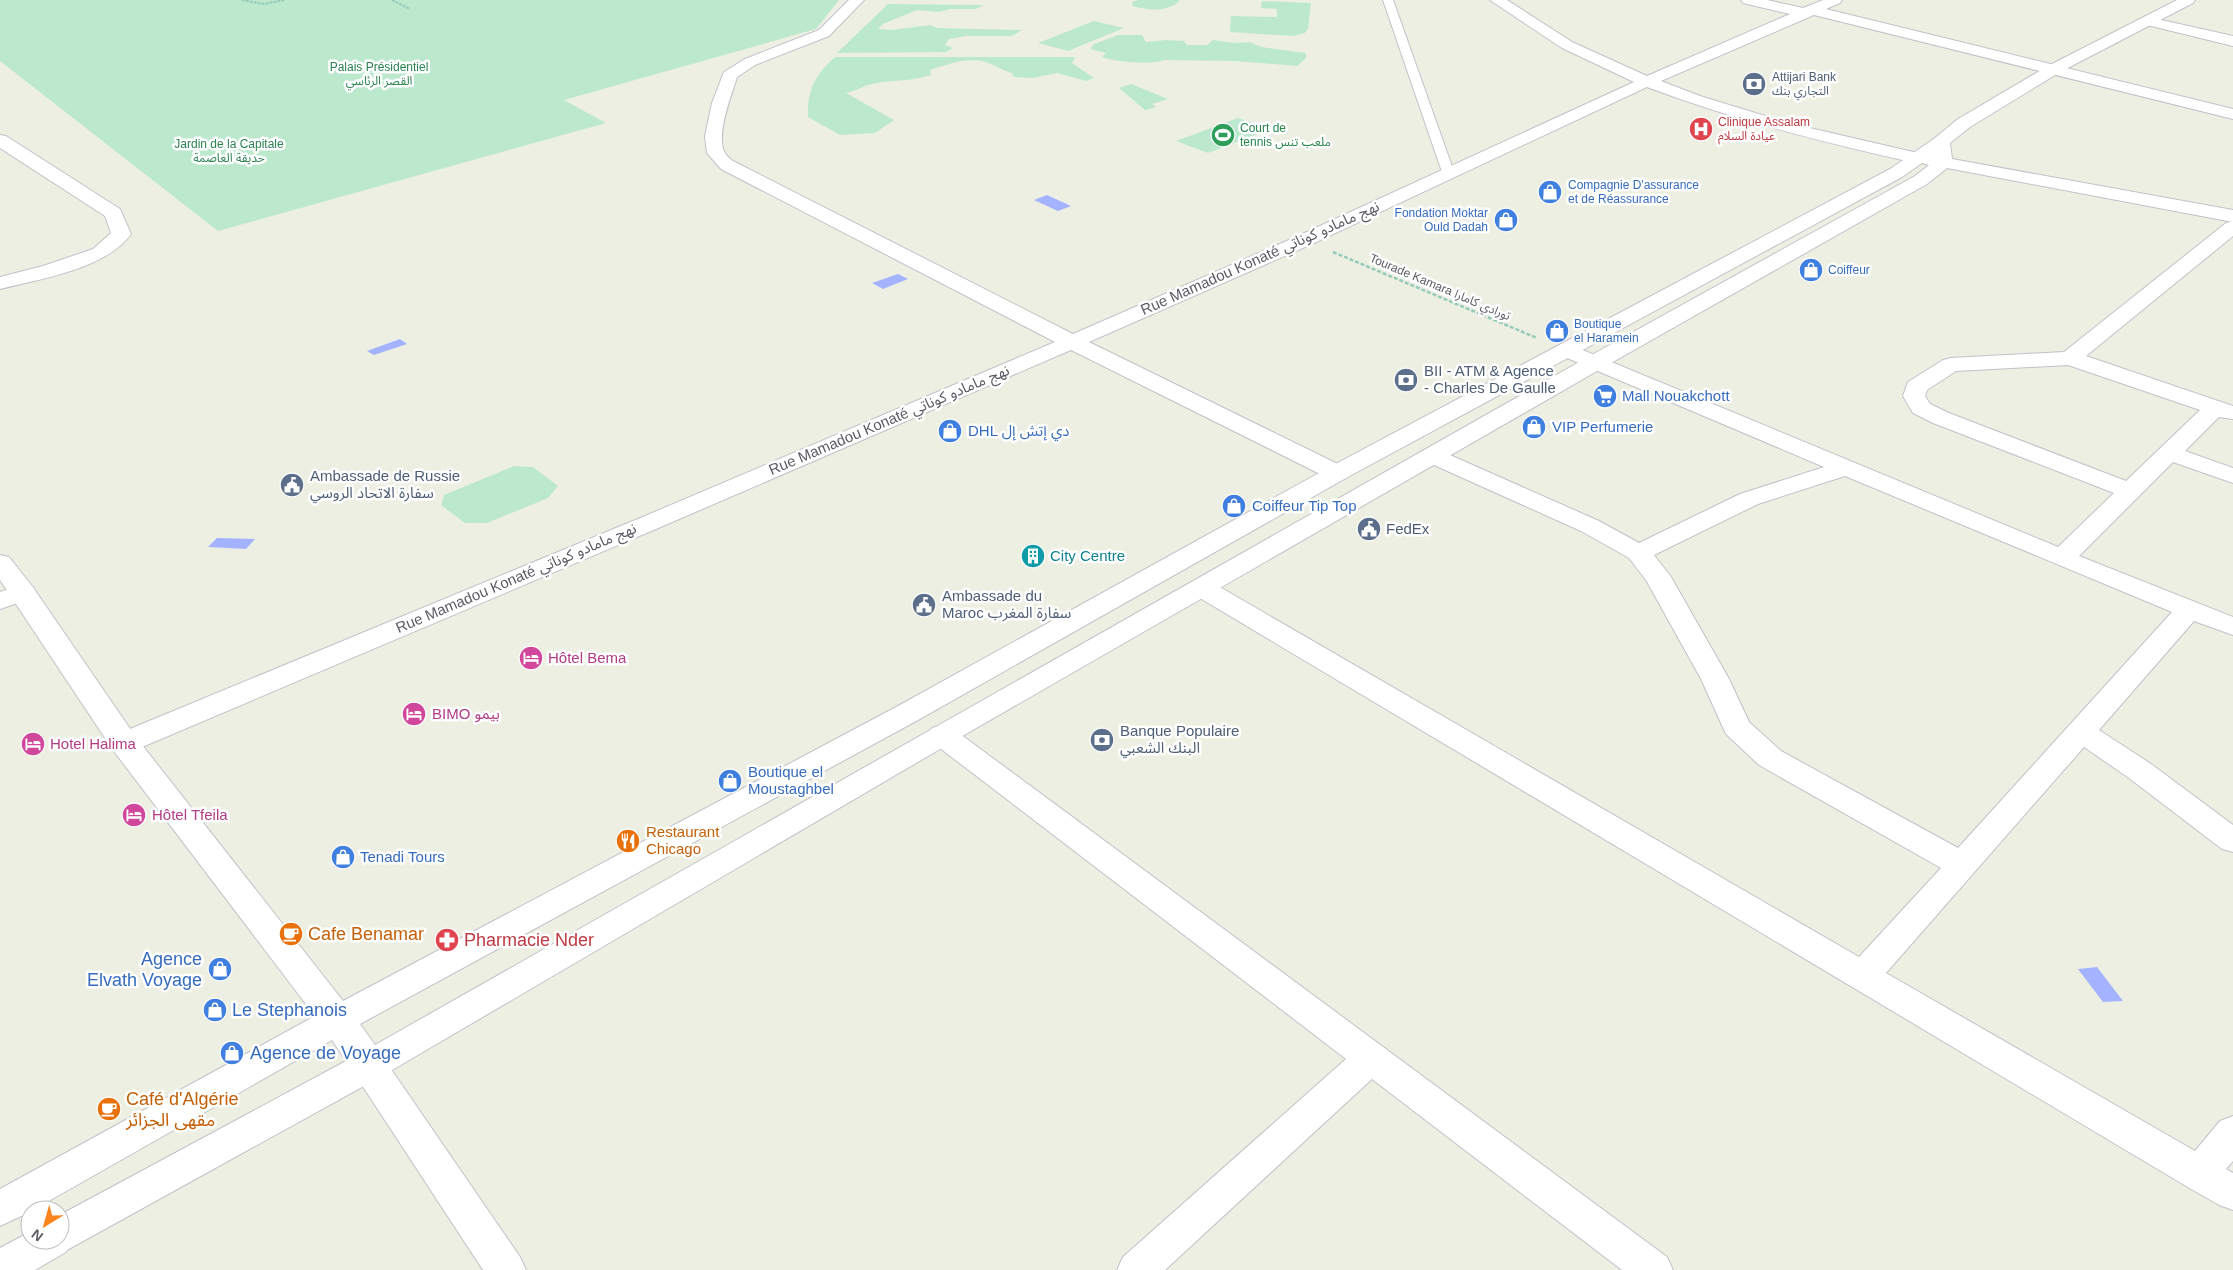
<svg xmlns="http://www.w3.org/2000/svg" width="2233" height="1270" font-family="Arial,'Noto Sans Arabic',sans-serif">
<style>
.green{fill:#bce9ce}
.water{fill:#a3b3ff}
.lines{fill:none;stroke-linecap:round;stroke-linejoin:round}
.service-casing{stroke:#c2c1ca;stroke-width:2}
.minor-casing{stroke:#c2c1ca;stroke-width:2}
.tertiary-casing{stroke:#c2c1ca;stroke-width:2}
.path-far1{stroke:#95cbb9;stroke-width:2;stroke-dasharray:3 1;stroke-linecap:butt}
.path{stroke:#95cbb9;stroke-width:2.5;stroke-dasharray:4 2;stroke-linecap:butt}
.service{fill:#fff;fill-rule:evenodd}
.minor{fill:#fff;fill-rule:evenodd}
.tertiary{fill:#fff;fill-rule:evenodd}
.labels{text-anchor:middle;stroke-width:5;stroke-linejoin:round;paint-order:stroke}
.far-park-label{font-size:12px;fill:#2b8352;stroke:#fff}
.far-service-label{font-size:12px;fill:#4e5e75;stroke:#fff;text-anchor:start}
.far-health-label{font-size:12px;fill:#be3a42;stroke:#fff;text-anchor:start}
.far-leisure-label{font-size:12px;fill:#27864d;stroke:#fff;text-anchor:start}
.far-shop-label{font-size:12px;fill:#366cbe;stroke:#fff;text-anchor:start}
.far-street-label{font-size:12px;fill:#5b5b65;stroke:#fff}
.street-label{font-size:15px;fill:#5b5b65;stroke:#fff}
.service-label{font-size:15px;fill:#4e5e75;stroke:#fff;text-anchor:start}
.shop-label{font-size:15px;fill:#366cbe;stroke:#fff;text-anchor:start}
.culture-label{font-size:15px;fill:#0d838f;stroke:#fff;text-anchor:start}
.hotel-label{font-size:15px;fill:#b23c85;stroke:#fff;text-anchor:start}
.food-label{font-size:15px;fill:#c56008;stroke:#fff;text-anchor:start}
.near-food-label{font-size:18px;fill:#c56008;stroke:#fff;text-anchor:start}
.near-health-label{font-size:18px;fill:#be3a42;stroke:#fff;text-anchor:start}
.near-shop-label{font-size:18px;fill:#366cbe;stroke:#fff;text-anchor:start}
</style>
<rect width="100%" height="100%" fill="#edefe2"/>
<!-- green -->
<g class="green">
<path d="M0 0H839L816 29 564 100 606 123 218 231 0 61Z"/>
<path d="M1138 0H1180C1169 12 1149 11 1133 6L1132 2Z"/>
<path d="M1262 1 1311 3 1308 29 1305 33 1293 36 1230 32 1231 16 1277 17V9L1261 8Z"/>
<path d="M888 4 984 5 976 9H950L939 12 917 10 883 24 878 29 891 30 931 25 936 28 1022 30 1012 36H966L949 39 945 45 953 48 946 52 837 53Z"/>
<path d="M1094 21 1124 28 1068 51 1038 43Z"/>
<path d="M1118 35H1142L1146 42 1166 40 1184 41 1187 45H1207L1213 40 1234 43 1250 42 1261 47 1306 53V58L1297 66 1235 61 1164 60C1151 65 1115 62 1102 57L1106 53 1090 49 1094 44Z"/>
<path d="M835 57H1075L1072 63 1094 78 1086 81 1057 73 1032 78 1014 77 1012 73C1003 71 993 64 986 62 967 57 948 64 930 70L931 75C914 81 895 80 876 83 867 84 856 91 846 93L894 120 875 133 840 135 808 117C807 90 815 75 835 57Z"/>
<path d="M1131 84 1168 99 1152 104 1156 107 1145 110 1119 88Z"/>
<path d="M1238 118 1271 129 1208 153 1176 141Z"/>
<path d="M514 466 533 467 558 486 548 498 487 523H465L441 505 444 495Z"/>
</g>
<!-- water -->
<g class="water">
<path d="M1047 195 1071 206 1058 211 1034 200Z"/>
<path d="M898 274 908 279 883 289 872 283Z"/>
<path d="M400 339 407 344 374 355 367 351Z"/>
<path d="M217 538 255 539 246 549 208 547Z"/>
<path d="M2097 967 2123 1001 2103 1002 2078 969Z"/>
</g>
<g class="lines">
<!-- service casing -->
<g class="service-casing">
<path id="service" d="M1383 0H1393L1454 172 1452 174H1444L1442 172Z"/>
</g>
<!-- minor casing -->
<g class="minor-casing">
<g id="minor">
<path d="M849 0H864L829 36 755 65 737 77C732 94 715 136 725 153 726 156 731 159 733 161L1073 334 1298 236 1634 82 1562 48 1490 0H1507L1572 42 1647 76 1790 14 1743 3 1741 0H1767L1803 8 1823 0H1842L1840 3 1826 9 2233 109V119L1814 15 1661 81 1700 96 1788 123 1922 154 1925 158 1922 162 1916 163C1825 143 1735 120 1647 87L1312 244 1089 342 1346 468 1349 473 1346 478 1337 480 1328 478 1071 350 663 526 135 750 124 753 113 750 109 743 113 736 645 516 1055 342 721 169 707 153 705 136 712 103 724 72 745 59 819 30Z"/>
<path d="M2148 17 2233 36V46L2143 24 2141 21Z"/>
<path d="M0 135 6 136 120 209 131 234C106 269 40 279 0 289V277L43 266 93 249 111 233 105 216 0 148Z"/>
<path d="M2233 221V236L2086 356 2233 406V419L2219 417 2185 451 2233 468V483L2173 462 2079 556 2233 617V635L2194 621 2099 730 2151 764 2233 825V852L2222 849 2129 778 2084 747 1886 973 2195 1151 2220 1121 2233 1116V1161L2226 1169 2233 1173V1210L2219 1205 2186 1186 1193 594 1189 588 1193 582 1202 580 1211 582 1859 957 1941 868 1759 765 1726 734 1701 679 1646 580 1629 558 1581 531 1425 461 1421 456 1425 451 1433 449 1441 451 1599 521 1639 543 1740 494 1824 467 1560 355 1557 350 1560 345 1568 344 2058 547 2114 493 1933 423 1913 413 1903 396 1908 382 1943 360 1951 358 2064 352 2226 223ZM2068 365 2200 410 2126 481 1949 413 1930 404 1925 396 1927 390 1956 371ZM1845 476 2172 612 1958 848 1781 751 1749 722 1729 679 1671 577 1654 555 1758 504Z"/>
<path d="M23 584 32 586 36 592 32 598 0 609V592Z"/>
<path d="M942 725 952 728 1667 1257 1673 1270H1622L1372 1079 1165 1270H1117L1123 1257 1346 1059 932 742 927 735 932 728Z"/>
<path d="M369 1051 382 1056 520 1257 526 1270H483L356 1076 351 1066 356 1056Z"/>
</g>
</g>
<!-- tertiary casing -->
<g class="tertiary-casing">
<path id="tertiary" d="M2177 0H2195L2193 3 2060 72 1970 127 1950 143 1952 159 2233 210V222L1947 168 1927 184 1604 367 952 742 382 1076 67 1250 66 1252 35 1270H0V1248L30 1232V1240H60V1215L346 1061 332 1040 33 1210H30V1212L0 1226V1189L315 1016 113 750 0 580V555L9 557 32 586 135 736 343 1001 898 706 1328 468 1890 169 1935 138 1958 119 2048 66ZM1922 163 1929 165 1915 176 1588 357 375 1045 360 1024 918 720 1346 478 1902 177Z"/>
</g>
<!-- path-far1 -->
<g class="path-far1">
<path d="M242 0 264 4 284 0"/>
<path d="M392 0 410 9"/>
</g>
<!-- path -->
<path class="path" d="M1333 252 1537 338"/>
<!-- service -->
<use href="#service" class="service"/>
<!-- minor -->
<use href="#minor" class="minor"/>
<!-- tertiary -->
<use href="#tertiary" class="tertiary"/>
</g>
<!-- icons -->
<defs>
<g id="bank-disc" transform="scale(1.25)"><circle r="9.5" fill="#5c6f8a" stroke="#fff"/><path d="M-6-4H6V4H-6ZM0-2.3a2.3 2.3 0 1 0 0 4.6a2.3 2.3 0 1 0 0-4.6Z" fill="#fff"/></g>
<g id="hospital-disc" transform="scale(1.25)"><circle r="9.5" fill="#e0444e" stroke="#fff"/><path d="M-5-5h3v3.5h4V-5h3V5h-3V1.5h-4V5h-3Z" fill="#fff"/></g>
<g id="stadium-disc" transform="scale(1.25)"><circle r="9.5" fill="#2e9e5b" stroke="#fff"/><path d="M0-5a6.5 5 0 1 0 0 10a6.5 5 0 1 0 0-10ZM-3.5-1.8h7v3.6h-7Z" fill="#fff"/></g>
<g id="shop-disc" transform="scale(1.25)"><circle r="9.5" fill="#3f7fe0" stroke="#fff"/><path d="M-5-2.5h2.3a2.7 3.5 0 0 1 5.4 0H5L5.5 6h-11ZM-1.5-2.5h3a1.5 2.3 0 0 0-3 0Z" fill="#fff"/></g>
<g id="supermarket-disc" transform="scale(1.25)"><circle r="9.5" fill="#3f7fe0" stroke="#fff"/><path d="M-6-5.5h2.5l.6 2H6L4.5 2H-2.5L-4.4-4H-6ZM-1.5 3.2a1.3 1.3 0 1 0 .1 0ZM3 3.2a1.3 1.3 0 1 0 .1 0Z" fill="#fff"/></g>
<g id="civic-disc" transform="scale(1.25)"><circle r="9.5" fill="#5c6f8a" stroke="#fff"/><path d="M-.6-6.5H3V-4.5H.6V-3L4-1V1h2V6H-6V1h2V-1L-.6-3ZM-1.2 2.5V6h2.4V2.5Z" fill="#fff"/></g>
<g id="building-disc" transform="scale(1.25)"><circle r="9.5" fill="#0f9aa8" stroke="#fff"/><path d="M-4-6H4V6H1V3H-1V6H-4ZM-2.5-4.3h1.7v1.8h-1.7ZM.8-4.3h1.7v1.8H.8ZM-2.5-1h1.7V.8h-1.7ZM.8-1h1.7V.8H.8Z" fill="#fff"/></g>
<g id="hotel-disc" transform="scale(1.25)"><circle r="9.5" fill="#d1479c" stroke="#fff"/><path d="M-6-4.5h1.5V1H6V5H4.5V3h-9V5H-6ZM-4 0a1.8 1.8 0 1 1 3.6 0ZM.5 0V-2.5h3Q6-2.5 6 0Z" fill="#fff"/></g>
<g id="restaurant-disc" transform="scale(1.25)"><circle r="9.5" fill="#e8710a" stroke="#fff"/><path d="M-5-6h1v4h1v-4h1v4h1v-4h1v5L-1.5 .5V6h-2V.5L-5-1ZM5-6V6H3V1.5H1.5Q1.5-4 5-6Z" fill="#fff"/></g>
<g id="cafe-disc" transform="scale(1.25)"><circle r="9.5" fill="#e8710a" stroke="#fff"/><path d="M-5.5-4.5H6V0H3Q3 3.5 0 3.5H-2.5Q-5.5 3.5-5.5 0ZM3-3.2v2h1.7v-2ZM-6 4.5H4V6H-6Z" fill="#fff"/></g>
<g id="pharmacy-disc" transform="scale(1.25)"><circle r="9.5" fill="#e0444e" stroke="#fff"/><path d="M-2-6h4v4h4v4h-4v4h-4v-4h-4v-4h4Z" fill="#fff"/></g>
</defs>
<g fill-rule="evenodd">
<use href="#bank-disc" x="1754" y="84"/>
<use href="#hospital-disc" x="1701" y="129"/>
<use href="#stadium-disc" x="1223" y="135"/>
<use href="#shop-disc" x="1550" y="192"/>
<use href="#shop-disc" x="1506" y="220"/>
<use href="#shop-disc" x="1811" y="270"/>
<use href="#shop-disc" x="1557" y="331"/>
<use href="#bank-disc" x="1406" y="380"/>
<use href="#supermarket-disc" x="1605" y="396"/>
<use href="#shop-disc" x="1534" y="427"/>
<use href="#shop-disc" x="950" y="431"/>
<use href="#civic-disc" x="292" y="485"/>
<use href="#shop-disc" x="1234" y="506"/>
<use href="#civic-disc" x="1369" y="529"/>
<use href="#building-disc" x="1033" y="556"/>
<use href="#civic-disc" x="924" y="605"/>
<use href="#hotel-disc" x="531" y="658"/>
<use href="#hotel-disc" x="414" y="714"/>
<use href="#bank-disc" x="1102" y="740"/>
<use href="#hotel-disc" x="33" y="744"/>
<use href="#shop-disc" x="730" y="781"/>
<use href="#hotel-disc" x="134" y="815"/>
<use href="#restaurant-disc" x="628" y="841"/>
<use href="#shop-disc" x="343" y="857"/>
<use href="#cafe-disc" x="291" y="934"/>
<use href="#pharmacy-disc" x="447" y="940"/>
<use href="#shop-disc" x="220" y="969"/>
<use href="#shop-disc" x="215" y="1010"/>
<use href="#shop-disc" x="232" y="1053"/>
<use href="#cafe-disc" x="109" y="1109"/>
</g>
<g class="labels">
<!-- far-park labels -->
<g class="far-park-label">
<text x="379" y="71">Palais Présidentiel<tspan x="379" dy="14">القصر الرئاسي</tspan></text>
<text x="229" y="148">Jardin de la Capitale<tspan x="229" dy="14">حديقة العاصمة</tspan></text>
</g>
<!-- far-service labels -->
<g class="far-service-label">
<text x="1772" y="81">Attijari Bank<tspan x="1772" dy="14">التجاري بنك</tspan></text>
</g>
<!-- far-health labels -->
<g class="far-health-label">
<text x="1718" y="126">Clinique Assalam<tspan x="1718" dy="14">عيادة السلام</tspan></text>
</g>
<!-- far-leisure labels -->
<g class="far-leisure-label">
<text x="1240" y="132">Court de<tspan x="1240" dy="14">tennis ملعب تنس</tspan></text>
</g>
<!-- far-shop labels -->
<g class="far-shop-label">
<text x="1568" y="189">Compagnie D'assurance<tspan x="1568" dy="14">et de Réassurance</tspan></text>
<text x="1488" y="217" text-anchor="end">Fondation Moktar<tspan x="1488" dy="14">Ould Dadah</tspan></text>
<text x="1828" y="274">Coiffeur</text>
<text x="1574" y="328">Boutique<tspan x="1574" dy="14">el Haramein</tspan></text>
</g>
<!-- far-street labels -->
<g class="far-street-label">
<text transform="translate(1440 287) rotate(23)" y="4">Tourade Kamara تورادي كامارا</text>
</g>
<!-- street labels -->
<g class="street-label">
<text transform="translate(1260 258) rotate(-24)" y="5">Rue Mamadou Konaté نهج مامادو كوناتي</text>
<text transform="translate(889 420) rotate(-23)" y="5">Rue Mamadou Konaté نهج مامادو كوناتي</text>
<text transform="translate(516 578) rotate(-23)" y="5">Rue Mamadou Konaté نهج مامادو كوناتي</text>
</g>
<!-- service labels -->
<g class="service-label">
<text x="1424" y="376">BII - ATM &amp; Agence<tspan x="1424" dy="17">- Charles De Gaulle</tspan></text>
<text x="310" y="481">Ambassade de Russie<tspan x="310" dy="17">سفارة الاتحاد الروسي</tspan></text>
<text x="1386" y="534">FedEx</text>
<text x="942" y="601">Ambassade du<tspan x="942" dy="17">Maroc سفارة المغرب</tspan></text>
<text x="1120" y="736">Banque Populaire<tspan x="1120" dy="17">البنك الشعبي</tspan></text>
</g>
<!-- shop labels -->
<g class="shop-label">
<text x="1622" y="401">Mall Nouakchott</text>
<text x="1552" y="432">VIP Perfumerie</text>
<text x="968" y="436">DHL دي إتش إل</text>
<text x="1252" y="511">Coiffeur Tip Top</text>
<text x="748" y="777">Boutique el<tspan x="748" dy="17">Moustaghbel</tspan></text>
<text x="360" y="862">Tenadi Tours</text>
</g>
<!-- culture labels -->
<g class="culture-label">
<text x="1050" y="561">City Centre</text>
</g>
<!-- hotel labels -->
<g class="hotel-label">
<text x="548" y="663">Hôtel Bema</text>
<text x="432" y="719">BIMO بيمو</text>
<text x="50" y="749">Hotel Halima</text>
<text x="152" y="820">Hôtel Tfeila</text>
</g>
<!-- food labels -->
<g class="food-label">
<text x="646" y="837">Restaurant<tspan x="646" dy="17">Chicago</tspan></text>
</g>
<!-- near-food labels -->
<g class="near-food-label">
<text x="308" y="940">Cafe Benamar</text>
<text x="126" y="1105">Café d'Algérie<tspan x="126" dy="21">مقهى الجزائر</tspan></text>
</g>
<!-- near-health labels -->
<g class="near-health-label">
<text x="464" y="946">Pharmacie Nder</text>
</g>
<!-- near-shop labels -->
<g class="near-shop-label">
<text x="202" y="965" text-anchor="end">Agence<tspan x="202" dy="21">Elvath Voyage</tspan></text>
<text x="232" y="1016">Le Stephanois</text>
<text x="250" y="1059">Agence de Voyage</text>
</g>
</g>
<!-- north arrow -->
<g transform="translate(45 1225) rotate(217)"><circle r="24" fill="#ffffff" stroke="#bdbdc1"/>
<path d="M0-4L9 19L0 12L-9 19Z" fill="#fb841d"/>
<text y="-8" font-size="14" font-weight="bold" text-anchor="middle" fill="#5b5b65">N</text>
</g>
</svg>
